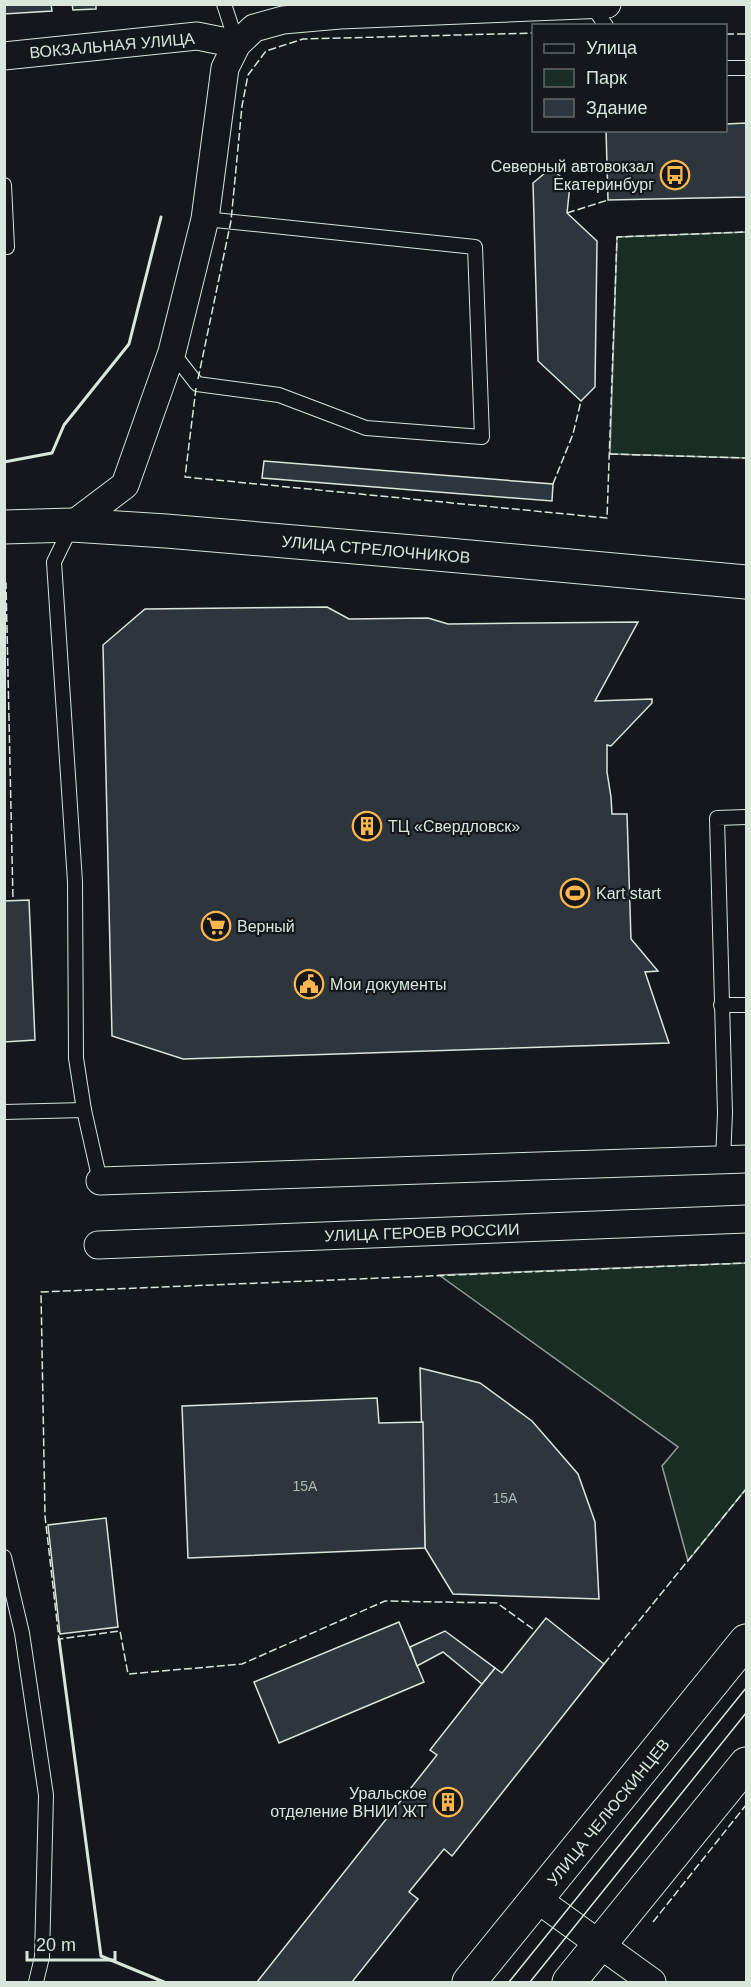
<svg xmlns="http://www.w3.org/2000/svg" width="751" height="1987" font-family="Arial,sans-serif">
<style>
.green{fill:#1a2d24;stroke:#939e99;stroke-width:1.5}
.building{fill:#2c363c;stroke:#d8e6dc;stroke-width:1.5}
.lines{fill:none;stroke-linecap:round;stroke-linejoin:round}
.lane-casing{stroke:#d8e6dc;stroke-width:16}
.street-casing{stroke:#d8e6dc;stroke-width:29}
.secondary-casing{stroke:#d8e6dc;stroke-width:35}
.primary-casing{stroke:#d8e6dc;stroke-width:35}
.lane{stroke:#14181c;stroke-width:14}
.street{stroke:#14181c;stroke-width:27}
.secondary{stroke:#14181c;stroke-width:33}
.primary{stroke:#14181c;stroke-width:33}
.tram{stroke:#d8e6dc;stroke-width:1.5}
.fence{stroke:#d8e6dc;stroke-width:1.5;stroke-dasharray:8 3;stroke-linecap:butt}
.wall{stroke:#d8e6dc;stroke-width:3}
.labels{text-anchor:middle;stroke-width:4.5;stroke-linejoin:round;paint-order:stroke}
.number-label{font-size:14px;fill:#adbab4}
.street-label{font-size:16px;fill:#d8e6dc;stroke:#14181c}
.poi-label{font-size:16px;fill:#d8e6dc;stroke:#14181c;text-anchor:start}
</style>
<rect width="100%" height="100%" fill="#14181c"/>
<!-- green -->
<g class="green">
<path d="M746 232V458L610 454 617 237Z"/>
<path d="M746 1263V1489L688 1561 662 1466 678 1447 439 1275Z"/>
</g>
<!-- building -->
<g class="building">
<path d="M4 4H51L52 11 4 14Z"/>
<path d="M72 4H96V9L73 10Z"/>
<path d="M746 123V197L608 200 606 130H726V124Z"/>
<path d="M551 168 570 185 567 213 597 241 595 387 581 401 538 361 533 183Z"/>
<path d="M264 461 553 484 552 501 262 478Z"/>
<path d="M327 607 349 619 428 618 448 624 638 622 595 701 652 699V703L611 746 607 745V772L611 797 612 814H627L631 939 658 971 645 972 669 1043 183 1059 112 1036 103 645 145 609Z"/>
<path d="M29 900 35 1040 4 1042V901Z"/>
<path d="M420 1368 480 1383 532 1421 578 1474 595 1522 599 1599 453 1594 425 1548Z"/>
<path d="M377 1398 379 1423 423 1422 425 1548 188 1558 182 1406Z"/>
<path d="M106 1518 118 1627 60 1634 48 1525Z"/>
<path d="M546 1618 604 1664 452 1856 444 1849 409 1892 418 1899 352 1982H257L437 1755 430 1750 482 1684 495 1668 502 1673Z"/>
<path d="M399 1622 424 1682 279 1743 254 1682Z"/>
<path d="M445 1631 495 1668 482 1684 443 1652 417 1666 410 1647Z"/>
</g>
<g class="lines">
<!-- lane casing -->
<g class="lane-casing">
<g id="lane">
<path d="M224 4 237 44"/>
<path d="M592 5 606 26"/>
<path d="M726 68H746"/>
<path d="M4 185 7 247H4"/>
<path d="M172 352 197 384 279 395 366 428 482 437 475 247 205 219"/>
<path d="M71 527 54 562 75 882 76 1058 84 1110 100 1181"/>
<path d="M721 1005H746"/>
<path d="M4 1112 84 1110"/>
<path d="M723 1160 725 1113 717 818 746 817"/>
<path d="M4 1557 22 1633 46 1795 42 1957 36 1982"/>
</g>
</g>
<!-- street casing -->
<g class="street-casing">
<g id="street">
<path d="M4 56 197 36 237 44"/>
<path d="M72 525 125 485 172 352 205 219 225 68 237 44 254 28 283 20 340 15 607 4"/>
<path d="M100 1181 746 1159"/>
<path d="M98 1245 746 1219"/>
<path d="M537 1899 652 1982"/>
</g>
</g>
<!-- secondary casing -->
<g class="secondary-casing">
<path id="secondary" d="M4 527 72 525 166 531 437 554 746 582"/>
</g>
<!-- primary casing -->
<g class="primary-casing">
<g id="primary">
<path d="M469 1982 746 1641"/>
<path d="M569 1982 746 1764"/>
</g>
</g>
<!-- lane -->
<use href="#lane" class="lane"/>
<!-- street -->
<use href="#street" class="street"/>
<!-- secondary -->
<use href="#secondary" class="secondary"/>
<!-- primary -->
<use href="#primary" class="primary"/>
<!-- tram -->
<g class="tram">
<path d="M509 1982 746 1688"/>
<path d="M530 1982 746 1713"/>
</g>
<!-- fence -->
<g class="fence">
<path d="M726 34H746"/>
<path d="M567 213 608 200"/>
<path d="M198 379 231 221 242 106 248 75 266 51 303 39 534 33"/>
<path d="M196 388 185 477 607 518 617 237 746 232"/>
<path d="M610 454 746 458"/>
<path d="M553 484 573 434 581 401"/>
<path d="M4 583H6L13 901"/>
<path d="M533 1629 497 1603 385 1601 242 1664 128 1674 120 1631 59 1639 45 1516 41 1292 746 1263V1265"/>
<path d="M604 1664 746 1489"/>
<path d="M653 1922 746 1805"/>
</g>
<!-- wall -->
<g class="wall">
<path d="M4 462 52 453 64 425 129 344 161 217"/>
<path d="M59 1639 101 1956 164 1982"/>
</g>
</g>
<!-- icons -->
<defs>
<g id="bus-ring" transform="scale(1.5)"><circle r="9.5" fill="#14181c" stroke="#ffb74d" stroke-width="1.5"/><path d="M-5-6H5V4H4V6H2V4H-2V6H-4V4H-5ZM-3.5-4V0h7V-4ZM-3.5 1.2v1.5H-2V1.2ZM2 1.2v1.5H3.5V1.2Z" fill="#ffb74d"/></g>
<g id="building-ring" transform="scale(1.5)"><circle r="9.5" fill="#14181c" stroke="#ffb74d" stroke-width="1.5"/><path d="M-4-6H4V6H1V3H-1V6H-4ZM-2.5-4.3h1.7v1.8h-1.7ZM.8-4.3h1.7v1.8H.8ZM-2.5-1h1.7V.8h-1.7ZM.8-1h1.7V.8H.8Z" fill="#ffb74d"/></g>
<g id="stadium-ring" transform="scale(1.5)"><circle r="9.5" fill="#14181c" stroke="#ffb74d" stroke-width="1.5"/><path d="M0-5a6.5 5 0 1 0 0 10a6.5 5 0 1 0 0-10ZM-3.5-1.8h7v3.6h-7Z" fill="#ffb74d"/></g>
<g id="supermarket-ring" transform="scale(1.5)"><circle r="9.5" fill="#14181c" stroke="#ffb74d" stroke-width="1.5"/><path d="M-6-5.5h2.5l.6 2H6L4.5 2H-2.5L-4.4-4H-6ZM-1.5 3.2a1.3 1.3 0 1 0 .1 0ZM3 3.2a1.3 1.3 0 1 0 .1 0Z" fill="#ffb74d"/></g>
<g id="civic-ring" transform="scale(1.5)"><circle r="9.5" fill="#14181c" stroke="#ffb74d" stroke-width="1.5"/><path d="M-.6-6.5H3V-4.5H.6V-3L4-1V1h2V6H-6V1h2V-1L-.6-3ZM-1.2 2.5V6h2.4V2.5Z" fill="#ffb74d"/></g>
</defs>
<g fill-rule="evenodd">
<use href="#bus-ring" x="675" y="175"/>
<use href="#building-ring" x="367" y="826"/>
<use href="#stadium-ring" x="575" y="893"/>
<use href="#supermarket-ring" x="216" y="926"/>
<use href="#civic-ring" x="309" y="984"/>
<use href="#building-ring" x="448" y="1802"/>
</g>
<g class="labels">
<!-- number labels -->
<g class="number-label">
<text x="305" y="1491">15А</text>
<text x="505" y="1503">15А</text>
</g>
<!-- street labels -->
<g class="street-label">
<text transform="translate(112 45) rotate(-5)" y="6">ВОКЗАЛЬНАЯ УЛИЦА</text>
<text transform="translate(376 549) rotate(5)" y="6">УЛИЦА СТРЕЛОЧНИКОВ</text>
<text transform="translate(422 1232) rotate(-2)" y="6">УЛИЦА ГЕРОЕВ РОССИИ</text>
<text transform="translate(608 1812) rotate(-51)" y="6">УЛИЦА ЧЕЛЮСКИНЦЕВ</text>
</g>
<!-- poi labels -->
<g class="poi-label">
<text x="654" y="172" text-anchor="end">Северный автовокзал<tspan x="654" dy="18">Екатеринбург</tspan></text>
<text x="388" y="832">ТЦ «Свердловск»</text>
<text x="596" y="899">Kart start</text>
<text x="237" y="932">Верный</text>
<text x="330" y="990">Мои документы</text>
<text x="427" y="1799" text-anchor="end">Уральское<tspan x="427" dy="18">отделение ВНИИ ЖТ</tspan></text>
</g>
</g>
<!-- border -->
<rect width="751" height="1987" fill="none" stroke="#d8e6dc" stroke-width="12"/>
<!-- legend -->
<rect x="532" y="24" width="195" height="108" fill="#14181c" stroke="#626a69" stroke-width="1.5"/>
<rect x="544" y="44" width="30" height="9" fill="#14181c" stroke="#626a69" stroke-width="1.5"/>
<text x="586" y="54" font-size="18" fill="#d8e6dc">Улица</text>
<rect x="544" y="69" width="30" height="18" fill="#1a2d24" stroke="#626a69" stroke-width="1.5"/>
<text x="586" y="84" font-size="18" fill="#d8e6dc">Парк</text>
<rect x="544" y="99" width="30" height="18" fill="#2c363c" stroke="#626a69" stroke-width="1.5"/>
<text x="586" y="114" font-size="18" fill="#d8e6dc">Здание</text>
<!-- scale -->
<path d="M27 1951v9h88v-9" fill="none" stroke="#d8e6dc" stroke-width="3"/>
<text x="36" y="1951" font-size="18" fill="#d8e6dc" stroke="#14181c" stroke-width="4.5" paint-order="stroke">20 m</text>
</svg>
